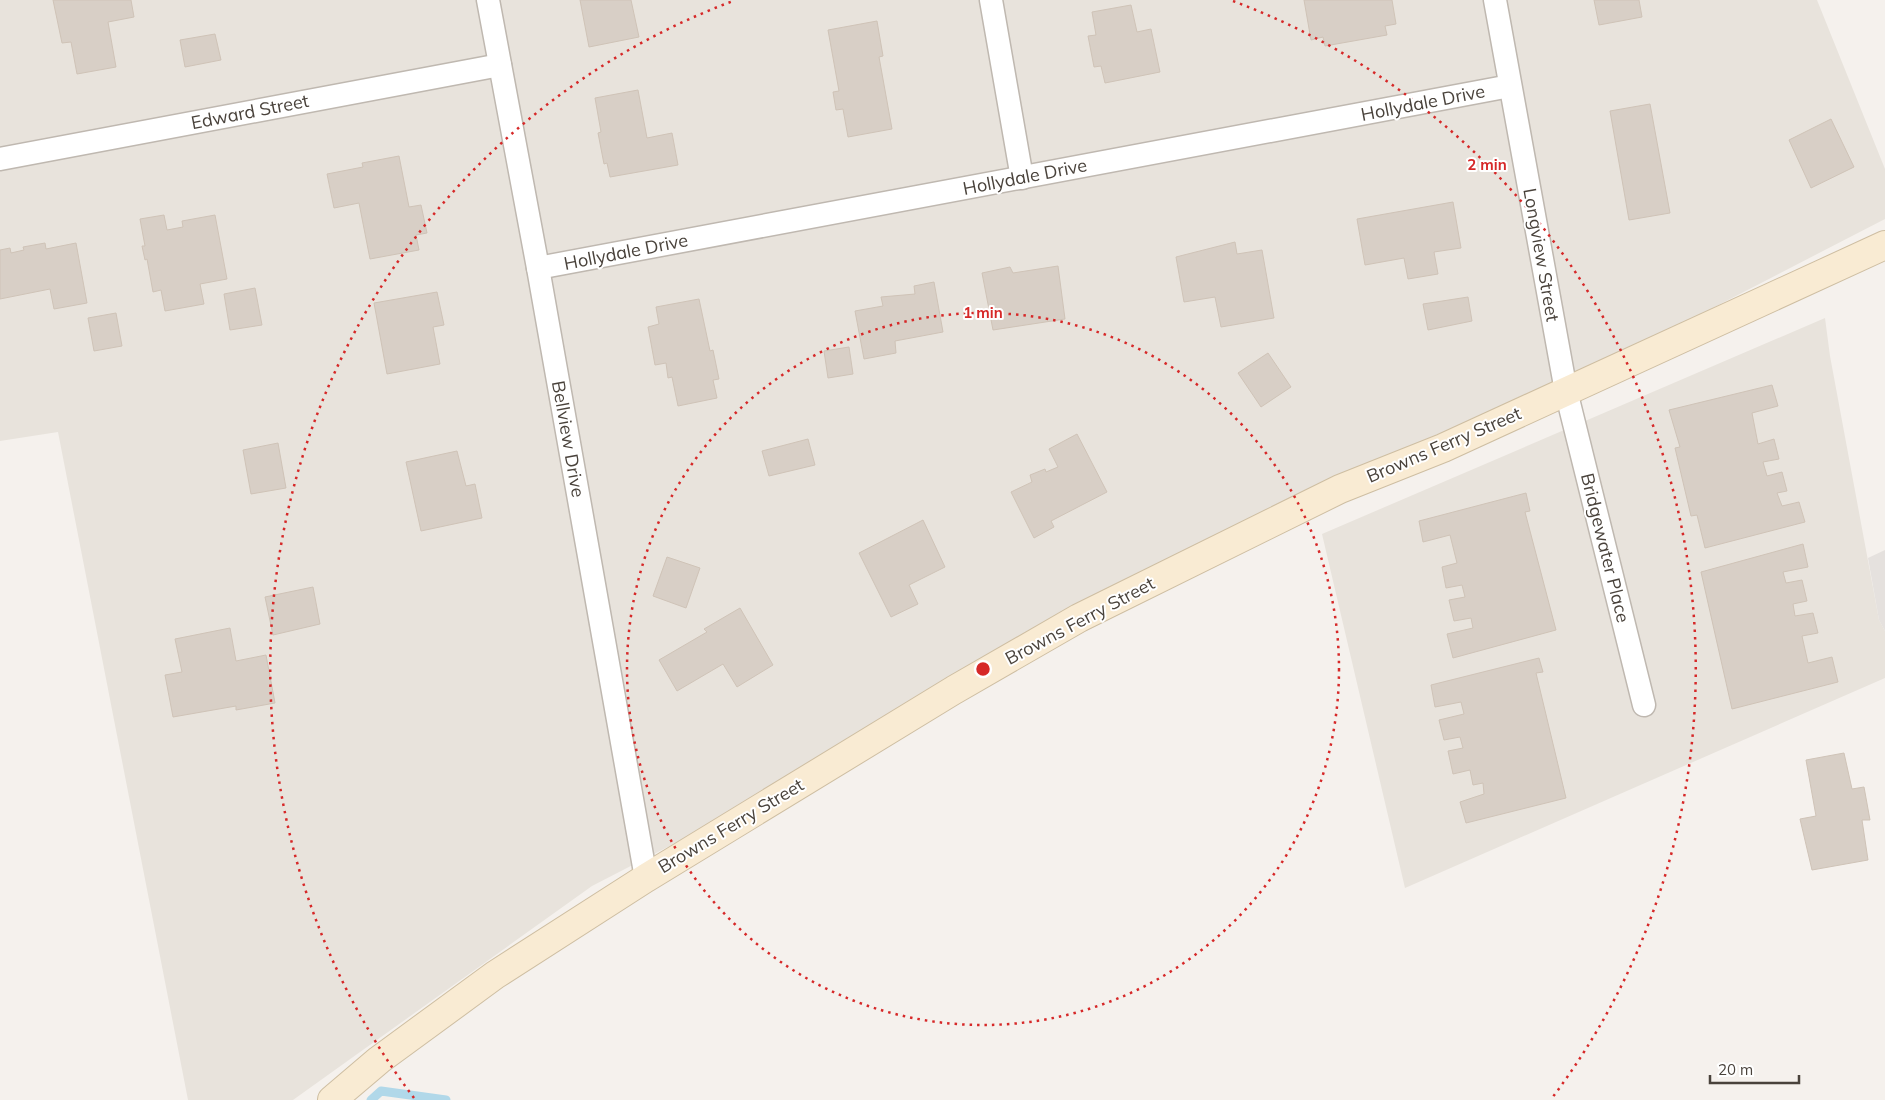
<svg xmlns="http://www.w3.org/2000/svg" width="1885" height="1100" font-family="Mulish,sans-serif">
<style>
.residential{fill:#e8e3dc}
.industrial{fill:#e5e1de}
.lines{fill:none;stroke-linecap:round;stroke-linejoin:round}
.stream{stroke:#b1d8e9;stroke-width:9}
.building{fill:#d8cfc6;stroke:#cfc3b7}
.street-casing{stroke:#bfb8b0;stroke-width:25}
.secondary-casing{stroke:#cebea2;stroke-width:30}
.street{stroke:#fff;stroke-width:22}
.secondary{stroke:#f9ebd3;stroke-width:28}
.ring{fill:none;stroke:#d62828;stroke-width:2.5;stroke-dasharray:2.5 5}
.labels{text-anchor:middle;stroke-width:4;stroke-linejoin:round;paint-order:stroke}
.street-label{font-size:18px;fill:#49423b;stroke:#fff}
.centre{fill:#d62828;stroke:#fff;stroke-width:2.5}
.ring-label{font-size:15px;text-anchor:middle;font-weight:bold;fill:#d62828;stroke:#fff;stroke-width:4;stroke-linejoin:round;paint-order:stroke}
</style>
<rect width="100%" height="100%" fill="#f5f1ed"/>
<!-- residential -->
<g class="residential">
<path d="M0 0H1817L1885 169V219L592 886 293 1100H188L58 432 0 441Z"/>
<path d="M1825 318 1830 356 1879 620 1885 631V678L1405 888 1322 534Z"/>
</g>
<!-- industrial -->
<path class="industrial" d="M1885 550V631L1879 620 1868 558Z"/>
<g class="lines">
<!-- stream -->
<path class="stream" d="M371 1100 381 1091 446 1100"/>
</g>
<!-- building -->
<g class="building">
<path d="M53 0H131L134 17 108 22 116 67 77 74 71 42 62 43Z"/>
<path d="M580 0H631L639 37 589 47Z"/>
<path d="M1304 0H1392L1396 24 1385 26 1387 35 1325 46 1323 37 1311 40Z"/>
<path d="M1594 0H1639L1642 17 1599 25Z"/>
<path d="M1131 5 1137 32 1151 29 1160 72 1105 83 1101 66 1094 67 1088 36 1096 35 1092 12Z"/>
<path d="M877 21 883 56 879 57 892 129 848 137 843 109 836 110 833 92 839 91 828 30Z"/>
<path d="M215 34 221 60 185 67 180 40Z"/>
<path d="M638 90 647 138 672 133 678 165 610 177 607 163 604 164 598 133 601 132 595 98Z"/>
<path d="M1650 104 1670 213 1629 220 1610 111Z"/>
<path d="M1831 119 1854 167 1811 188 1789 140Z"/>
<path d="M399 156 409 207 421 205 427 233 416 235 419 250 370 259 359 203 334 208 327 174 363 167 362 163Z"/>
<path d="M1453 202 1461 248 1434 252 1438 274 1408 279 1404 258 1365 265 1357 219Z"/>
<path d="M164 215 167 230 183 227 182 221 215 215 227 279 200 284 204 304 165 311 161 290 153 292 147 259 145 260 142 246H145L140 219Z"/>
<path d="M1235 242 1237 254 1262 250 1274 318 1221 327 1215 297 1184 302 1176 257Z"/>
<path d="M45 243 46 249 76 243 87 303 54 309 50 289 0 299V250L10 248 11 253 24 250 23 247Z"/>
<path d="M1058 266 1065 319 993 330 982 273 1010 267 1013 273Z"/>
<path d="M934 282 943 332 895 341 896 353 864 359 855 311 883 306 881 297 915 294 914 286Z"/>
<path d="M255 288 262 325 230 330 224 294Z"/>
<path d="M437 292 444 325 433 327 440 364 387 374 374 303Z"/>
<path d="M1468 297 1472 321 1428 330 1423 304Z"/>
<path d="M699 299 710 351 713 350 719 379 713 380 717 398 678 406 672 377 668 378 666 363 655 365 648 327 659 324 656 307Z"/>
<path d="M116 313 122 346 94 351 88 318Z"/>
<path d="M849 347 853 374 828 378 824 351Z"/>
<path d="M1268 353 1291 387 1261 407 1238 373Z"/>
<path d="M1772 385 1778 406 1752 413 1758 444 1774 439 1779 459 1763 462 1767 476 1782 472 1787 491 1777 493 1782 506 1799 502 1805 522 1705 548 1697 515 1691 516 1675 448 1680 447 1669 410Z"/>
<path d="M1077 434 1107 492 1051 521 1054 527 1034 538 1011 492 1032 482 1030 475 1045 469 1046 472 1058 467 1049 449Z"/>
<path d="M808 439 815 465 769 476 762 451Z"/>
<path d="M278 443 286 488 251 494 243 450Z"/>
<path d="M457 451 466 486 475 484 482 518 421 531 406 462Z"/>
<path d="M1526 493 1530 511 1525 512 1556 630 1453 658 1447 634 1473 628 1471 618 1454 621 1449 600 1465 597 1462 585 1446 588 1442 567 1457 563 1450 535 1423 542 1419 521Z"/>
<path d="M923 520 945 567 909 585 918 604 891 617 859 553Z"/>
<path d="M1803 544 1808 567 1783 572 1786 583 1802 580 1807 601 1793 604 1795 616 1813 613 1818 633 1802 636 1808 663 1832 657 1838 682 1732 709 1701 572Z"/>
<path d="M667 557 700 568 686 608 653 596Z"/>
<path d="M313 587 320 624 273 635 265 597Z"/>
<path d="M740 608 773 665 737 687 723 664 677 691 659 660 707 632 704 629Z"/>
<path d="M230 628 236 661 266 655 275 703 236 710V706L173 717 165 675 182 672 175 639Z"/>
<path d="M1539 658 1543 672 1536 673 1566 798 1466 823 1460 802 1484 794 1483 783 1473 785 1470 770 1453 774 1448 751 1463 748 1460 737 1444 740 1439 720 1464 714 1461 702 1435 707 1431 685Z"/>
<path d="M1844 753 1852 789 1864 787 1870 820H1862L1868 860 1812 870 1800 819 1816 816 1806 760Z"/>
</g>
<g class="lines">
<!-- street casing -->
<g class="street-casing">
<g id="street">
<path d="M488 0 538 268 646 878"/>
<path d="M991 0 1022 178"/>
<path d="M1495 0 1566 391 1644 705"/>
<path d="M0 159 500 65"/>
<path d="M538 268 1510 86"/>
</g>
</g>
<!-- secondary casing -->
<g class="secondary-casing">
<path id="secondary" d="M332 1100 379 1060 495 975 646 878 954 690 1079 618 1340 489 1443 448 1885 245"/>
</g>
<!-- street -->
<use href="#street" class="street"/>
<!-- secondary -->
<use href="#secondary" class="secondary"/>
</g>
<!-- distance rings -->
<g class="ring">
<circle cx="983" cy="669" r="356"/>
<path d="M414 1098A713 713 0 0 1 733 1M1233 1A713 713 0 0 1 1552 1098"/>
</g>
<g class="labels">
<!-- street labels -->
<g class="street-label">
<text transform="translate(1423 103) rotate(-11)" y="6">Hollydale Drive</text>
<text transform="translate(250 112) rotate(-11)" y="6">Edward Street</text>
<text transform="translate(1025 177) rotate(-11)" y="6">Hollydale Drive</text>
<text transform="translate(626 252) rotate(-11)" y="6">Hollydale Drive</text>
<text transform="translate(1541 255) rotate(80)" y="6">Longview Street</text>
<text transform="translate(568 439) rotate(80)" y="6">Bellview Drive</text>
<text transform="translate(1444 445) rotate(-23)" y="6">Browns Ferry Street</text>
<text transform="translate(1605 548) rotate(76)" y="6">Bridgewater Place</text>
<text transform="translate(1080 621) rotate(-28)" y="6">Browns Ferry Street</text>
<text transform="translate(731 826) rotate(-31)" y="6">Browns Ferry Street</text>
</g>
</g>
<circle cx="983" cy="669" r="8" class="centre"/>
<g class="ring-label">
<text x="1487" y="170">2 min</text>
<text x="983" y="318">1 min</text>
</g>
<!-- scale -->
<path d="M1710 1075v8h89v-8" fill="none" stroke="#49423b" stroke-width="2.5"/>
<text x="1718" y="1075" font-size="15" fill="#49423b" stroke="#ffffff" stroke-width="4" paint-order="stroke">20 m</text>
</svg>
